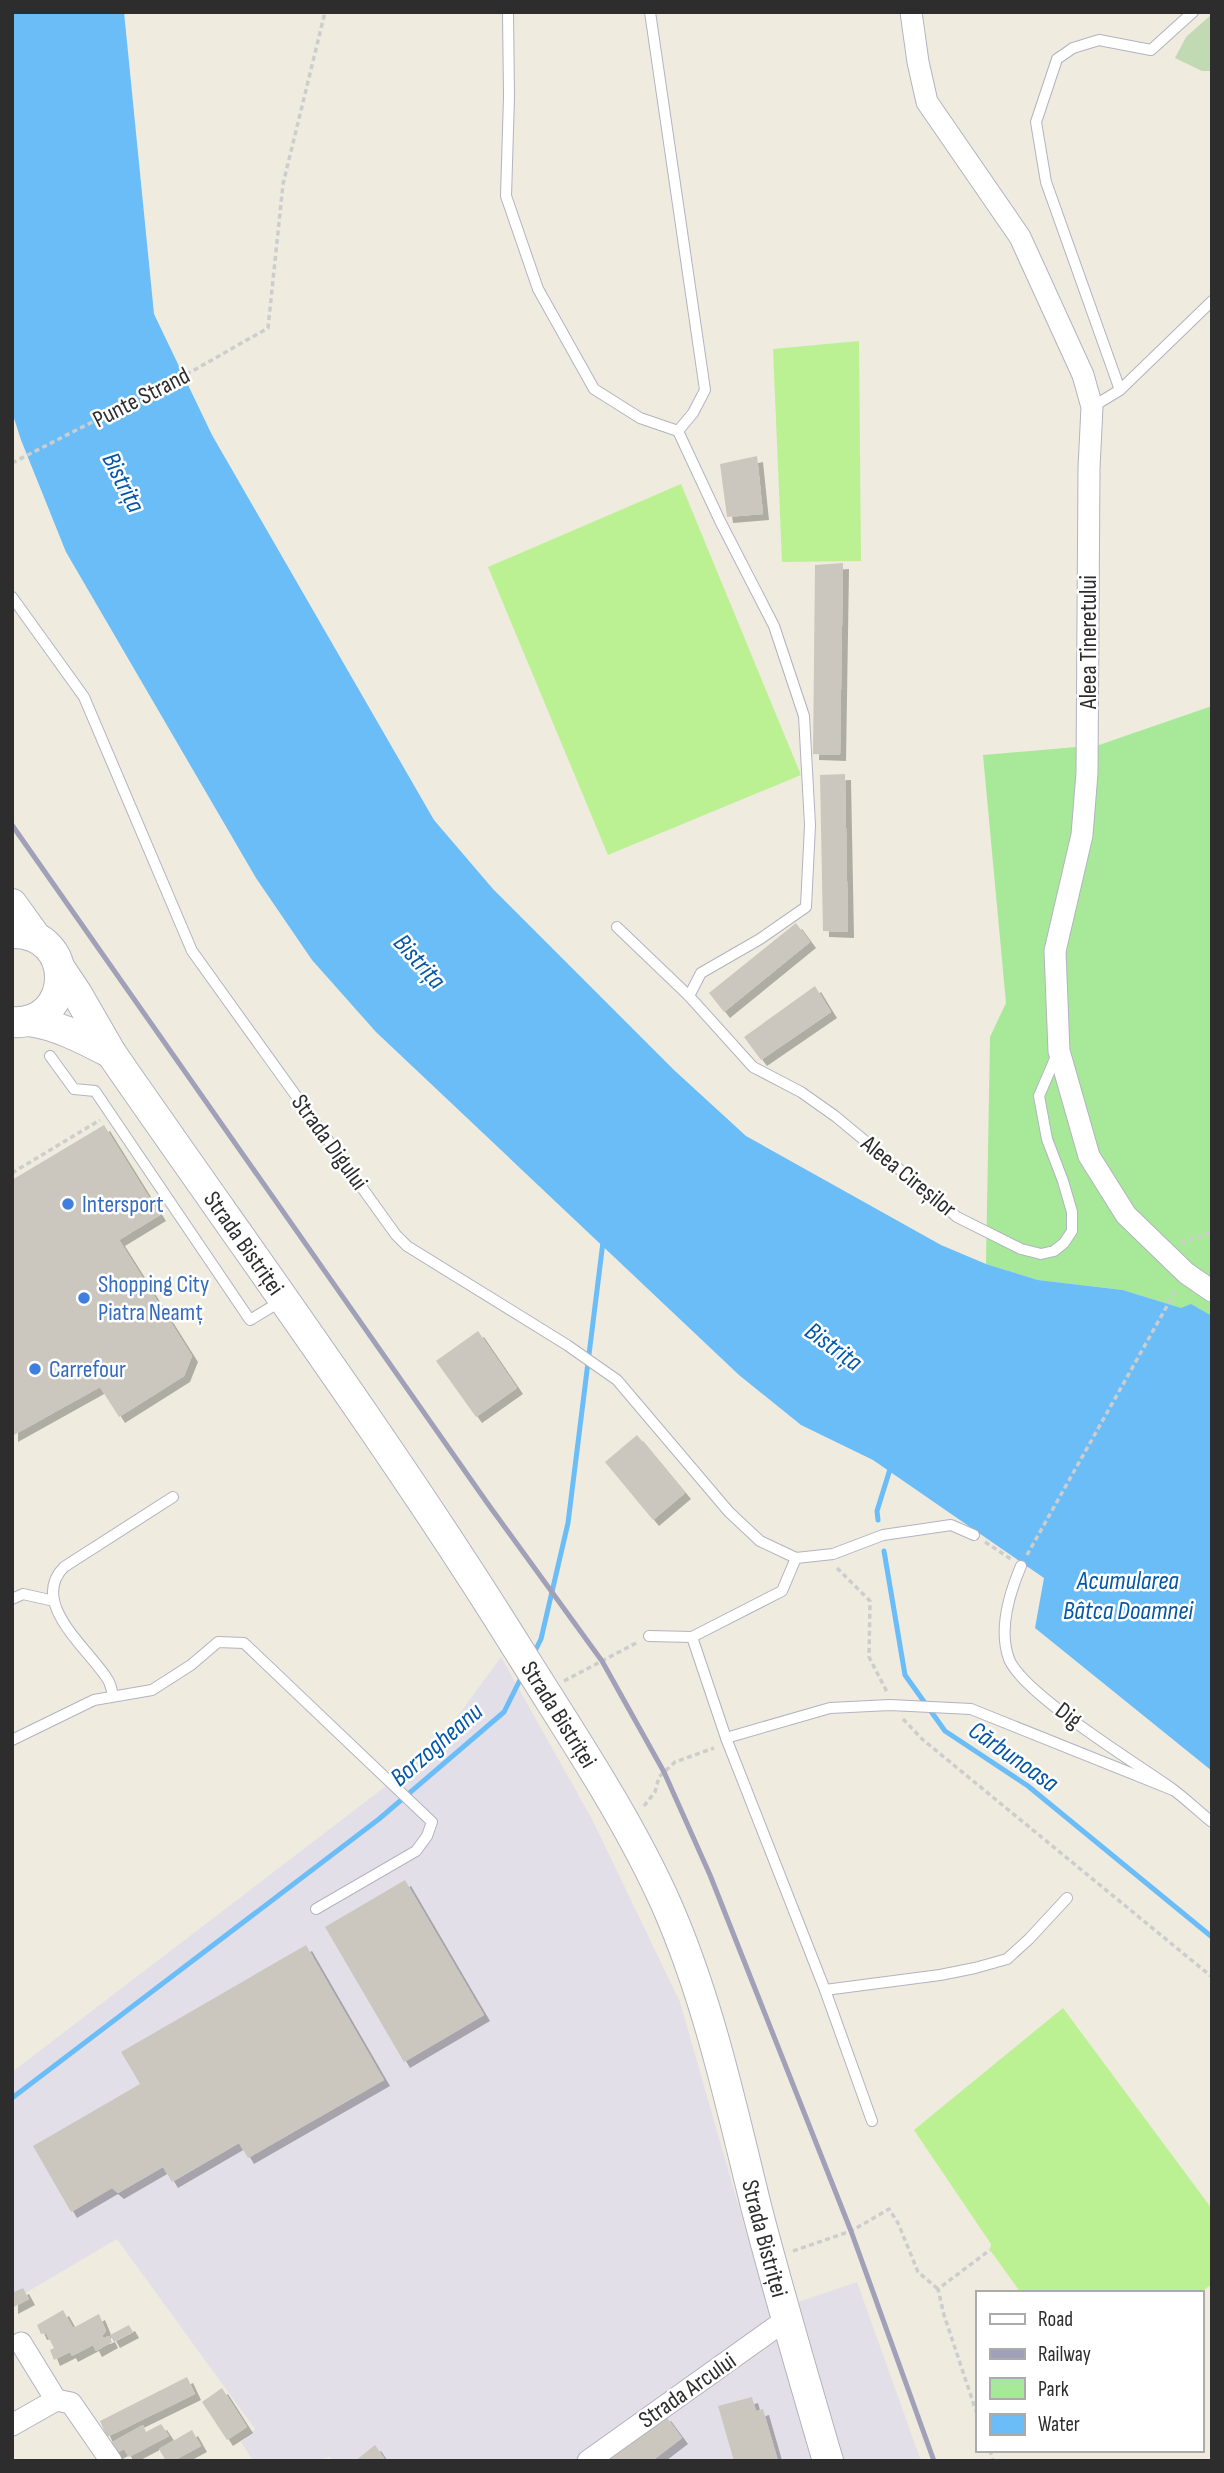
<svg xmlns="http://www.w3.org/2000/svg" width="1224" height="2473" font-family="'Sofia Sans Condensed',sans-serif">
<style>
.industrial{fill:#e3dfe8}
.green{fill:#a7e998}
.cemetery{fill:#c1dab4}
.pitch{fill:#bbf193}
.water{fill:#6bbdf8}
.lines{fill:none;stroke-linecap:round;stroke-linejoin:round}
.stream{stroke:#6bbdf8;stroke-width:5}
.building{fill:#cbc7be;filter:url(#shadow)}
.lane-casing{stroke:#b3b3c1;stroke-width:12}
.street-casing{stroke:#b3b3c1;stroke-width:23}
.secondary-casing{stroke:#b3b3c1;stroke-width:32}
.path{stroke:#cdcdcd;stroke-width:3.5;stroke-dasharray:5 3.5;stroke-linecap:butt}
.lane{stroke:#fff;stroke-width:10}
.street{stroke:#fff;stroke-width:21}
.secondary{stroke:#fff;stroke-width:30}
.rail{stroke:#a0a0b8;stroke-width:5}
.shop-dot{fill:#3f7fe0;stroke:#fff;stroke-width:2.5}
.labels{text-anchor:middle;stroke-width:5;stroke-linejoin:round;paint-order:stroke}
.street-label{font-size:24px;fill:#2d2d2d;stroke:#fff}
.shop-label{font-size:24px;fill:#366cbe;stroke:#fff;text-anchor:start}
.water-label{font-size:26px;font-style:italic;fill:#0358ab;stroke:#fff}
</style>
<defs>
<filter id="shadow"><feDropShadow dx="6" dy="6" stdDeviation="0" flood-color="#0004"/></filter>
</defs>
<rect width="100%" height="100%" fill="#efebdf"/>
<!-- industrial -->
<path class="industrial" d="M501 1657 592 1819 680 2002 769 2312 857 2282 921 2461H333L330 2457 315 2461H253L241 2442 255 2429 117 2239 12 2301V2072L433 1750Z"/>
<!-- green -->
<path class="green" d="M1212 706V1325L1180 1308 1123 1290 1038 1280 986 1264 990 1037 1006 1003 983 755 1099 745Z"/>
<!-- cemetery -->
<path class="cemetery" d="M1212 14V71H1202L1175 58 1186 37Z"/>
<!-- pitch -->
<g class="pitch">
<path d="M859 341 861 561 782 562 773 349Z"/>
<path d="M681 484 801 775 608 855 488 567Z"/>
<path d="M1063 2008 1212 2209V2284L1200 2293H1021L990 2250 991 2244 914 2130Z"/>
</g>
<!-- water -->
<path class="water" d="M12 12H124L154 314 212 435 434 820 493 889 674 1070 746 1136 941 1245 986 1264 1038 1280 1123 1290 1181 1308 1191 1304 1212 1316V1771L1035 1628 1044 1578 873 1460 801 1425 739 1375 376 1032 312 960 256 878 66 552 21 440 12 412Z"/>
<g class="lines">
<!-- stream -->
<g class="stream">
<path d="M878 1520 877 1511 891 1466"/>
<path d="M884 1551 905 1675 945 1731 1028 1786 1212 1937"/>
<path d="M533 1655 541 1639 568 1523 603 1242"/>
<path d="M12 2098 379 1819 504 1712 522 1676"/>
</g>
</g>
<!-- building -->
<g class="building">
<path d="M757 456 763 514 727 517 720 464Z"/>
<path d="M843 563 840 755 813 754 815 565Z"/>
<path d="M845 774 848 932 823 931 820 775Z"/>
<path d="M796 923 810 942 724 1012 709 993Z"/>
<path d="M815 986 831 1012 761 1060 744 1037Z"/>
<path d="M104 1125 160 1215 119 1240 192 1356 184 1376 119 1417 100 1387 12 1436V1180Z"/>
<path d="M478 1331 517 1388 476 1417 436 1361Z"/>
<path d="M637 1435 685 1493 653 1520 605 1462Z"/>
<path d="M405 1880 484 2015 404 2062 325 1927Z"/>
<path d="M306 1945 384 2080 248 2158 239 2143 172 2182 163 2167 118 2193 112 2188 71 2212 33 2146 140 2084 121 2052Z"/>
<path d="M23 2288 29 2299 12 2308V2293Z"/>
<path d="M63 2310 73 2328 99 2314 106 2331 102 2336 104 2338 109 2336 112 2342 96 2351 93 2345 72 2356 70 2352 54 2360 50 2350 54 2348 46 2333 41 2334 37 2325Z"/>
<path d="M129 2325 133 2332 114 2342 110 2335Z"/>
<path d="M187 2377 195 2394 107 2437 100 2421Z"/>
<path d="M222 2388 247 2427 227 2440 202 2402Z"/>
<path d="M752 2397 756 2411 763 2409 778 2461H734L718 2406Z"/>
<path d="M665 2415 682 2438 652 2461H605Z"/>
<path d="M161 2424 169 2436 129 2457 124 2449 113 2455 107 2445 143 2425 146 2432Z"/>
<path d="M192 2430 201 2446 173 2461H166L159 2449Z"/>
<path d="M375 2445 386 2461H355Z"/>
</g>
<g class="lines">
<!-- lane casing -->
<g class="lane-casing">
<g id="lane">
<path d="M508 12 509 97 506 196 538 289 594 389 640 418 678 431 693 413 705 390 650 12"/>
<path d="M1120 390 1212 301"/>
<path d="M1092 407 1120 390 1046 182 1036 122 1057 59 1073 48 1099 40 1151 50 1193 12"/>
<path d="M678 431 720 521 774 626 804 716 810 825 806 907 760 939 701 973 689 996"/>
<path d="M12 597 84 697 192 951 396 1235 407 1246 567 1345 617 1380 729 1512 760 1541 796 1558"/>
<path d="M617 927 689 996 753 1067 801 1092 835 1116 957 1217 1021 1249 1041 1254 1054 1251 1064 1243 1072 1231V1212L1063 1181 1047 1139 1039 1096 1057 1054"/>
<path d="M50 1056 74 1089 95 1091 250 1320 283 1300"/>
<path d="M1021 1566C1009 1594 998 1629 1009 1659 1023 1694 1136 1763 1171 1788 1185 1798 1198 1811 1212 1822"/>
<path d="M12 1599 23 1594 54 1601"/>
<path d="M649 1636 692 1637 782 1591 796 1558 833 1554 883 1535 951 1525 974 1535"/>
<path d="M692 1637 726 1738 830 1708 890 1705 971 1709 1173 1790"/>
<path d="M113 1696C112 1691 111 1685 108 1680 90 1650 28 1603 64 1567L173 1497"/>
<path d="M726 1738 825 1990 872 2121"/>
<path d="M12 1740 94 1700 152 1690 191 1665 218 1642 244 1643 432 1822 427 1836 416 1851 316 1909"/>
<path d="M825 1990 940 1975 975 1968 1007 1959 1029 1939 1067 1898"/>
</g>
</g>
<!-- street casing -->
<g class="street-casing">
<g id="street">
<path d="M911 12 918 62 927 102 1020 237 1083 375 1092 407 1089 468 1087 773 1082 835 1055 951 1059 1051 1089 1156 1126 1215 1186 1273 1212 1291"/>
<path d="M21 2343 56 2400 71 2403 111 2461"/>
<path d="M12 2425 56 2400"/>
<path d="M588 2461 787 2319"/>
</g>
</g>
<!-- secondary casing -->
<g class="secondary-casing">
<g id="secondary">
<path d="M12 904 35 936"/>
<path d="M12 933C78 932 74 1026 12 1022"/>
<path id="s1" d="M61 970 77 994 111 1053C248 1251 391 1445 518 1649 570 1733 627 1816 667 1906 709 2002 731 2105 756 2206 778 2291 803 2376 828 2461"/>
<path d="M28 1021C58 1025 84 1039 111 1053"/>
</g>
</g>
<!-- path -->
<g class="path">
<path d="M12 463 196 369 268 328 283 184 325 12"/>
<path d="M12 1173 100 1120"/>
<path d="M1181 1243 1212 1232"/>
<path d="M985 1542 1011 1559"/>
<path d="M1027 1555 1176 1290"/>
<path d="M837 1568 870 1601 869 1657 887 1692"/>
<path d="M564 1681 638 1642"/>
<path d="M903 1719 922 1739 1212 1977"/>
<path d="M644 1806 655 1792 659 1777 675 1762 714 1748"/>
<path d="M793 2251 851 2231 889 2209 898 2223 918 2272 938 2289"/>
<path d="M977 2414 944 2315 938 2289 990 2250"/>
<path d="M990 2450 993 2461"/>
</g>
<!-- lane -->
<use href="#lane" class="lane"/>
<!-- street -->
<use href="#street" class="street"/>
<!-- secondary -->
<use href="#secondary" class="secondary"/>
<!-- rail -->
<path class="rail" d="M12 825 488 1504 602 1661 664 1772 710 1875 851 2231 934 2461"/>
</g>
<!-- markers -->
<g class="shop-dot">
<circle cx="68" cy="1204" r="7"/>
<circle cx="84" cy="1298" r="7"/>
<circle cx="35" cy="1369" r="7"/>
</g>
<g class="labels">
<!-- street labels -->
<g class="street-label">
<text transform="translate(141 397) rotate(-27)" y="8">Punte Strand</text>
<text transform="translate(1088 642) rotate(-90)" y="8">Aleea Tineretului</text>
<text transform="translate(330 1142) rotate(54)" y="8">Strada Digului</text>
<text transform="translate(909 1176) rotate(39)" y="8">Aleea Cireșilor</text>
<text dy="8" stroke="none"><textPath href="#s1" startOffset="329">Strada Bistriței</textPath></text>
<text dy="8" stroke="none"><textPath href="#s1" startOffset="896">Strada Bistriței</textPath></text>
<text transform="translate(1069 1715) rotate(37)" y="8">Dig</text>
<text dy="8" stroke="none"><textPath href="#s1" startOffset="1463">Strada Bistriței</textPath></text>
<text transform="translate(687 2390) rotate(-35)" y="8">Strada Arcului</text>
</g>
<!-- shop labels -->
<g class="shop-label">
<text x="82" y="1212">Intersport</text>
<text x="98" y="1292">Shopping City<tspan x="98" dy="28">Piatra Neamț</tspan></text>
<text x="49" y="1377">Carrefour</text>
</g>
<!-- water labels -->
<g class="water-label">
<text transform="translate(124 482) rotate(63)" y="9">Bistrița</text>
<text transform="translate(420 961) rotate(48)" y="9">Bistrița</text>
<text transform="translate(834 1346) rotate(36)" y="9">Bistrița</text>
<text x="1128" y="1589">Acumularea<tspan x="1128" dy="30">Bâtca Doamnei</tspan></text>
<text transform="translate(436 1744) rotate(-41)" y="9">Borzogheanu</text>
<text transform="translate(1014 1756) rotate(35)" y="9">Cărbunoasa</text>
</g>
</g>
<!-- border -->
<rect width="1224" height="2473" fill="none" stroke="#2d2d2d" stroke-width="28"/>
<!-- legend -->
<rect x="976" y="2291" width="228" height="161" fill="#ffffff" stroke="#ababab" stroke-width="2"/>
<rect x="990" y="2314" width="35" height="10" fill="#ffffff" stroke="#ababab" stroke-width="2"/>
<text x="1038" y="2326" font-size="21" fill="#2d2d2d">Road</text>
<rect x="990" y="2349" width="35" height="10" fill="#a0a0b8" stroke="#ababab" stroke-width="2"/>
<text x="1038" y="2361" font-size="21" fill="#2d2d2d">Railway</text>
<rect x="990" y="2378" width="35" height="21" fill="#a7e998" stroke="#ababab" stroke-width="2"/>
<text x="1038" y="2396" font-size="21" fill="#2d2d2d">Park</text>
<rect x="990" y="2414" width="35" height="21" fill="#6bbdf8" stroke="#ababab" stroke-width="2"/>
<text x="1038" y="2431" font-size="21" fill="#2d2d2d">Water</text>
</svg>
